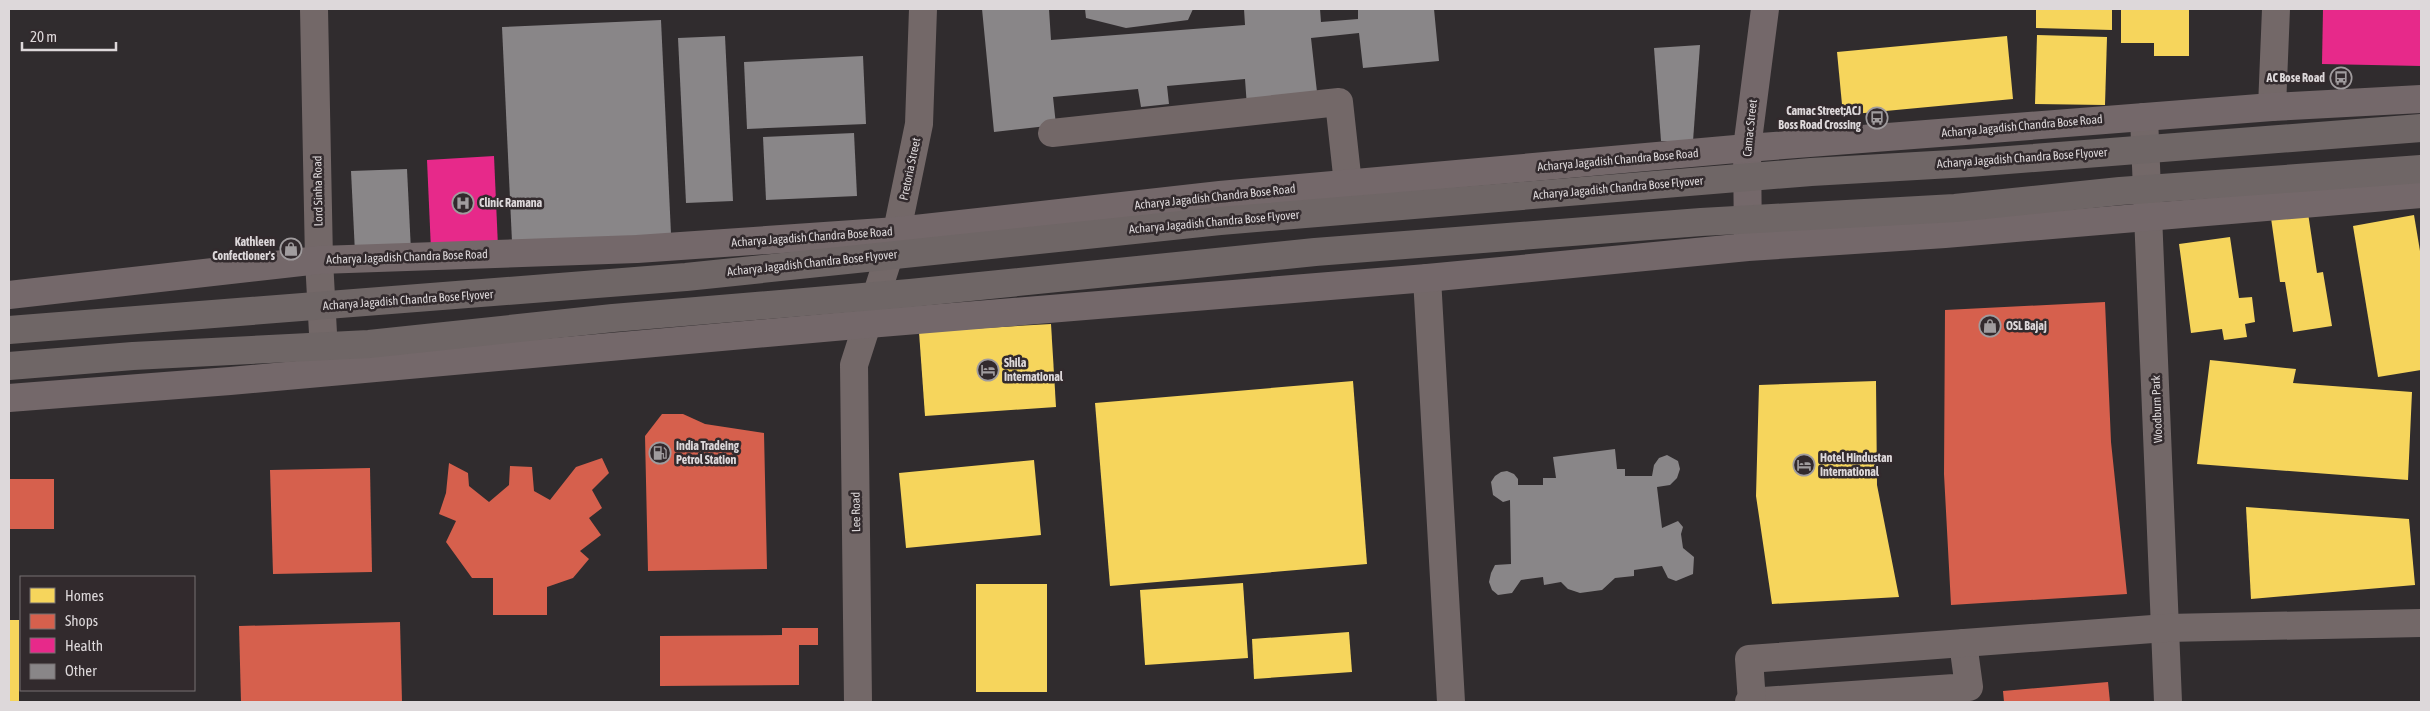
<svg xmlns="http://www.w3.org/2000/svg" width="2430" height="711" font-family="'Asap Condensed',sans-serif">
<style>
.homes{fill:#f6d55c}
.shops{fill:#d6604d}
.health{fill:#e7298a}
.building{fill:#898688}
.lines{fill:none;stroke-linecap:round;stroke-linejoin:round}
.minor{stroke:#736868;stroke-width:28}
.major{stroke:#74686a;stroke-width:28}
.highway-bridge{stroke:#6f6666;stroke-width:28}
.labels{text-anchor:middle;stroke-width:5;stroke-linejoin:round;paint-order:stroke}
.poi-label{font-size:12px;font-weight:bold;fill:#ddd8da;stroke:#322a2d;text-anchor:start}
.street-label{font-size:12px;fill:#ddd8da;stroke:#322a2d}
</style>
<rect width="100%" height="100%" fill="#302c2e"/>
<!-- homes -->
<g class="homes">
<path d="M2036 9H2112V30L2036 28Z"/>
<path d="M2121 9H2189V56H2154V43H2121Z"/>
<path d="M2037 35 2107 37 2105 105 2035 104Z"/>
<path d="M2007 36 2013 99 1843 115 1837 52Z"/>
<path d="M2308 213 2317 273 2323 272 2332 326 2293 332 2285 282H2280L2271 218Z"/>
<path d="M2414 215 2421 257V370L2378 377 2353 226Z"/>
<path d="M2230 237 2239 298 2252 297 2255 322 2245 324 2247 337 2224 340 2222 329 2191 333 2179 244Z"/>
<path d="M1051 324 1056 407 925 416 919 332Z"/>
<path d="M2210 360 2296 369 2293 383 2412 392 2408 480 2197 464Z"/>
<path d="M1353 381 1367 564 1110 586 1095 403Z"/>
<path d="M1876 381 1877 485 1899 597 1772 604 1756 496 1759 385Z"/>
<path d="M1034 460 1041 535 906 548 899 473Z"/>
<path d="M2246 507 2409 519 2415 585 2251 599Z"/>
<path d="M1243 583 1248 658 1145 665 1140 590Z"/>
<rect x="976" y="584" width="71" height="108"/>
<rect x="9" y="620" width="10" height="82"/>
<path d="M1349 632 1352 672 1254 679 1252 639Z"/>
</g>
<!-- shops -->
<g class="shops">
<path d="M2105 302 2111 442 2127 594 1951 605 1944 474 1945 310Z"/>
<path d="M662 414H683L705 424 764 433 767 569 648 571 645 436Z"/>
<path d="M602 458 609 473 592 490 602 508 589 518 601 535 580 551 589 559 573 578 547 587V615H493V578H472L446 542 456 521 439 514 446 493 449 463 468 473 469 486 489 502 509 485 510 466 532 467 534 491 550 500 576 467Z"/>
<path d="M370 468 372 572 273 574 270 470Z"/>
<rect x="9" y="479" width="45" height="50"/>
<path d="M400 622 402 702H241L239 626Z"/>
<path d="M782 628H818V645H799V685L660 686V636L782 635Z"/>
<path d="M2108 682 2110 702H2004L2003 691Z"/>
</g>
<!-- health -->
<g class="health">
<path d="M2323 9H2421V66L2322 64Z"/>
<path d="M494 156 498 247 431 250 427 160Z"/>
</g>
<!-- building -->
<g class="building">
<path d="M982 9H1049L1051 40 1245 25 1244 9H1320L1321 22 1358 19V9H1434L1439 61 1363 68 1359 33 1311 38 1318 101 1247 107 1245 79 1167 86 1169 104 1141 107 1138 89 1053 97 1056 125 994 132Z"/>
<path d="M1085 9H1193L1188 20 1126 28 1086 18Z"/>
<path d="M661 20 671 234 512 242 502 27Z"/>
<path d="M725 36 733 201 686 203 678 38Z"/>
<path d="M1700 45 1693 141H1661L1654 48Z"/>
<path d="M863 56 866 124 747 129 744 62Z"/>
<path d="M854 133 857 196 766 200 763 137Z"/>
<path d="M407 169 411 251 355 253 351 171Z"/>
<path d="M1615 449 1617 469H1625V476H1652L1654 465 1659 458 1667 455 1678 461 1680 469 1677 478 1670 485 1657 487 1662 528 1678 521 1683 527 1681 534 1683 548 1694 557 1693 574 1676 581 1668 578 1662 566 1634 570V576L1615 578 1602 590 1580 593 1568 589 1561 582 1544 585 1543 577 1521 580 1512 593 1498 595 1492 590 1489 582 1491 573 1495 565 1511 564 1510 500 1503 502 1493 495 1491 482 1495 476 1501 472 1507 471 1514 474 1518 479V485H1543V478H1556L1553 457Z"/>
</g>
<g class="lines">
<!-- minor -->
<g class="minor">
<path d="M314 9 319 260 325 370"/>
<path d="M2272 107 2276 9"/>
<path d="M2144 117 2168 702"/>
<path d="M1052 133 1339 102 1348 184"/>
<path d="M1427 278 1451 702"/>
<path d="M858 702 854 365 897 231 919 124 923 9"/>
<path d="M1749 702 1969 687 1963 643"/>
<path d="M1752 702 1749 659 2166 628 2421 623"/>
</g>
<!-- major -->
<g class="major">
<path d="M1748 243 1747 148 1765 9"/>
<path d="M9 295 319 260 637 249 897 231 1220 195 1747 148 2272 107 2421 99"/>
<path d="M9 398 230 381 868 324 1427 278 1748 247 1945 234 2421 194"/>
</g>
<!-- highway-bridge -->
<g class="highway-bridge">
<path d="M9 330 686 277 1220 221 1811 172 1969 163 2421 128"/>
<path d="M9 366 133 356 369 344 613 318 910 293 1315 252 1701 222 1955 208 2120 191 2421 169"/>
</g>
</g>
<!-- icons -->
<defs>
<g id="bus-ring" transform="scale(1.125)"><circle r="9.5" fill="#322a2d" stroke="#a09c9e" stroke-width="1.5"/><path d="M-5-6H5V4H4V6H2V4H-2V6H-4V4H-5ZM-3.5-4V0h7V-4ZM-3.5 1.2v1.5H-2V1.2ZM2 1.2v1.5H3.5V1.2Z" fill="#a09c9e"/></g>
<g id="hospital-ring" transform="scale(1.125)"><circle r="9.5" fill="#322a2d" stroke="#a09c9e" stroke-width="1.5"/><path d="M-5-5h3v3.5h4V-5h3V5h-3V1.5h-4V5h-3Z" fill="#a09c9e"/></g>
<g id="shop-ring" transform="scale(1.125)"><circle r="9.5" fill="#322a2d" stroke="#a09c9e" stroke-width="1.5"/><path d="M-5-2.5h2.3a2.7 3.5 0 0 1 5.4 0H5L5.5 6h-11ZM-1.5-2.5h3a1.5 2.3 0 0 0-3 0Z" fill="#a09c9e"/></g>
<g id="hotel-ring" transform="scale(1.125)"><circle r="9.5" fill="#322a2d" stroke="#a09c9e" stroke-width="1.5"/><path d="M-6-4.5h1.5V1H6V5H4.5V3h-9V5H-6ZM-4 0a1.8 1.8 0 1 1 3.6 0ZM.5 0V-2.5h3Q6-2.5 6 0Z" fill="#a09c9e"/></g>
<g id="fuel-ring" transform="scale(1.125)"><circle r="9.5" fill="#322a2d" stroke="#a09c9e" stroke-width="1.5"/><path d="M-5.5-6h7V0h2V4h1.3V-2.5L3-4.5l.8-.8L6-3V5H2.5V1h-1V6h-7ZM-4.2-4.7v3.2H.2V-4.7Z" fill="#a09c9e"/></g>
</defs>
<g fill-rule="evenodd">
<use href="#bus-ring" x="2341" y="78"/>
<use href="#bus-ring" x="1877" y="118"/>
<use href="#hospital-ring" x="463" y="203"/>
<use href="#shop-ring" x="291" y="249"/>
<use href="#shop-ring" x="1990" y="326"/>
<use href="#hotel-ring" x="988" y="370"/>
<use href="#fuel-ring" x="660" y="453"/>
<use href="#hotel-ring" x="1804" y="465"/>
</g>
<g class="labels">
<!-- poi labels -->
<g class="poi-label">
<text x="2325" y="82" text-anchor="end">AC Bose Road</text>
<text x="1861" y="115" text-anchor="end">Camac Street;ACJ<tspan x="1861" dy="14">Boss Road Crossing</tspan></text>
<text x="479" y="207">Clinic Ramana</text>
<text x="275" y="246" text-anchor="end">Kathleen<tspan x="275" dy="14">Confectioner's</tspan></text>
<text x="2006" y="330">OSL Bajaj</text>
<text x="1004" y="367">Shila<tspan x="1004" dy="14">International</tspan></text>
<text x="676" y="450">India Tradeing<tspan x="676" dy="14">Petrol Station</tspan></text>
<text x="1820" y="462">Hotel Hindustan<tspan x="1820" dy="14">International</tspan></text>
</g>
<!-- street labels -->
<g class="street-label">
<text transform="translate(2022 126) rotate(-5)" y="4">Acharya Jagadish Chandra Bose Road</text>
<text transform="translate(1750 128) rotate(-84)" y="4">Camac Street</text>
<text transform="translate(2022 158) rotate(-4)" y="4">Acharya Jagadish Chandra Bose Flyover</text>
<text transform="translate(1618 160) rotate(-5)" y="4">Acharya Jagadish Chandra Bose Road</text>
<text transform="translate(910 169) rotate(-78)" y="4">Pretoria Street</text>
<text transform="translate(1618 188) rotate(-5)" y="4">Acharya Jagadish Chandra Bose Flyover</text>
<text transform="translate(318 191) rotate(-91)" y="4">Lord Sinha Road</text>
<text transform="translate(1215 197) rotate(-6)" y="4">Acharya Jagadish Chandra Bose Road</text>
<text transform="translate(1214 222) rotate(-5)" y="4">Acharya Jagadish Chandra Bose Flyover</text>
<text transform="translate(812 237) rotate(-4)" y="4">Acharya Jagadish Chandra Bose Road</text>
<text transform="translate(407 257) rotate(-2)" y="4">Acharya Jagadish Chandra Bose Road</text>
<text transform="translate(812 263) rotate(-6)" y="4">Acharya Jagadish Chandra Bose Flyover</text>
<text transform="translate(408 300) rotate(-4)" y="4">Acharya Jagadish Chandra Bose Flyover</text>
<text transform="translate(2157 409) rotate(-92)" y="4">Woodburn Park</text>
<text transform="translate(856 512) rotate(-91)" y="4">Lee Road</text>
</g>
</g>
<!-- border -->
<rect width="2430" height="711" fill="none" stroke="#ddd8da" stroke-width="20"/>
<!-- legend -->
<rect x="20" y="576" width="175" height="115" fill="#322a2d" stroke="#767072"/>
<rect x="30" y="588" width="25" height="15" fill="#f6d55c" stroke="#767072"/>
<text x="65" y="601" font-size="15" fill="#ddd8da">Homes</text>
<rect x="30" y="614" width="25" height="15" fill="#d6604d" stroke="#767072"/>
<text x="65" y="626" font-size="15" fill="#ddd8da">Shops</text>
<rect x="30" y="638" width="25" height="15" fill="#e7298a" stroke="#767072"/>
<text x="65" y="651" font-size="15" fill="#ddd8da">Health</text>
<rect x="30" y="664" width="25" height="15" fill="#898688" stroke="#767072"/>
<text x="65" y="676" font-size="15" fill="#ddd8da">Other</text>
<!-- scale -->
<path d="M22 42v8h94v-8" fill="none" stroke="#ddd8da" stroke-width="2.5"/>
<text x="30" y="42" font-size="15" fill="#ddd8da" stroke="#322a2d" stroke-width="4" paint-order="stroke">20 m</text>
</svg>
